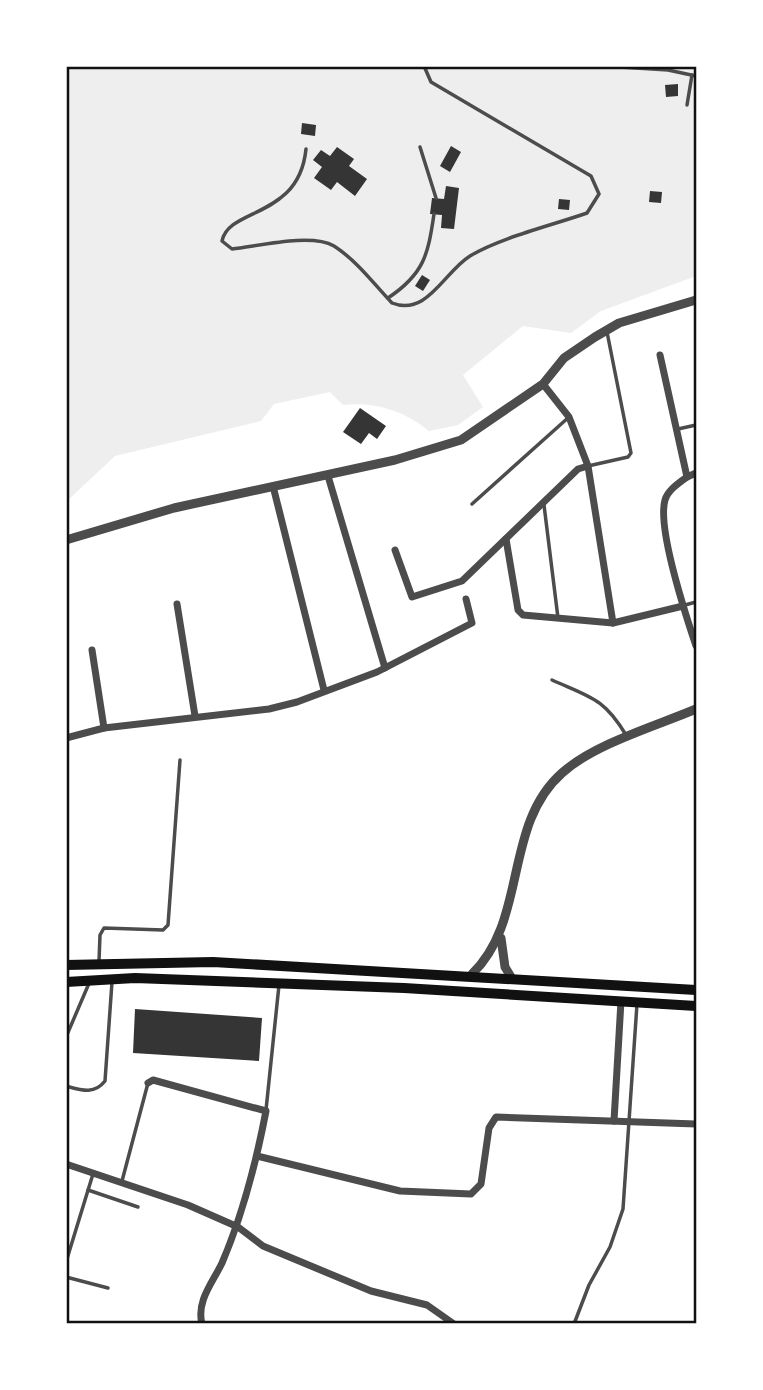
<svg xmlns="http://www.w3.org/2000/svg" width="763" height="1390" font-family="'DejaVu Sans',sans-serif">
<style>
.green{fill:#eee}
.building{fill:#353535}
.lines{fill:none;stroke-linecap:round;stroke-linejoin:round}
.service{stroke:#4c4c4c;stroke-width:3.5}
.minor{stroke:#4c4c4c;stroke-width:7}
.tertiary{stroke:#4c4c4c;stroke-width:9}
.secondary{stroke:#111;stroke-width:10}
.neatline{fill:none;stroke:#111;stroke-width:2.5}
</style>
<rect width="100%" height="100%" fill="#fff"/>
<!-- green -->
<path class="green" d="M67 67H696V276L601 311 571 333 523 326 463 375 483 407 458 425 429 431C405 411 374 401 343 405L330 392 274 404 261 421 115 456 67 501Z"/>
<!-- building -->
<g class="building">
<path d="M678 84V96L666 97 665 85Z"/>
<path d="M302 123 316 125 315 136 301 134Z"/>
<path d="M451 146 461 152 450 172 440 166Z"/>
<path d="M337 147 354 159 349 166 367 179 355 196 337 182 331 190 314 178 322 167 313 160 321 150 330 156Z"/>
<path d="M446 186 459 188 454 229 441 228 442 215 430 214 432 198 444 199Z"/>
<path d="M650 191 662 192 661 203 649 202Z"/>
<path d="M559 199 570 200 569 210 558 209Z"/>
<path d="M422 275 430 280 423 291 415 286Z"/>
<path d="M360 408 386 426 377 439 369 433 361 444 343 432Z"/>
<path d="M135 1009 262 1018 259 1061 133 1053Z"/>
</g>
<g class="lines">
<!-- service -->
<g class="service">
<path d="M604 66 668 70 696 76"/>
<path d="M687 105 692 75"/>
<path d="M420 147 436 198"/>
<path d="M306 149C299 219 229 207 222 241L232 249C259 246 311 233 334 246 356 260 374 284 392 303 427 317 444 272 470 256 499 238 553 225 587 213L599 194 591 176 431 82 424 66"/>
<path d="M388 298C424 274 428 255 434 214"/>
<path d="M678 429 696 425"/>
<path d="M588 466 628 457 631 453 607 332"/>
<path d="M472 504 569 417"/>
<path d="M544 505 558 618"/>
<path d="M685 605 696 602"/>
<path d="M552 680C590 697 604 698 626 735"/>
<path d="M99 961 100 935 104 928 163 930 168 925 180 760"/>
<path d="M66 1037 90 981"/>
<path d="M66 1086C81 1090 94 1095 105 1081L112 982"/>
<path d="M266 1110 279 985"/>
<path d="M122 1181 148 1083"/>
<path d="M88 1190 138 1207"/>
<path d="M66 1262 93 1174"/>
<path d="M66 1277 108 1288"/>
<path d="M574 1324 589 1285 610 1247 623 1209 637 1004"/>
</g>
<!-- minor -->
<g class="minor">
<path d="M660 355 687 477 696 473"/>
<path d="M543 384 569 417 588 466 613 623"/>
<path d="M328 476 385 668"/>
<path d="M687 477C679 483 668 490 665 500 657 528 686 616 696 646"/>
<path d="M273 486 324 690"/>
<path d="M506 539 518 610 523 615 613 623 683 606"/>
<path d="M395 550 412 597 462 581 578 469 588 466"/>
<path d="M177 604 195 716"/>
<path d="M92 650 104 728"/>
<path d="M66 738 104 728 269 709 297 702 377 672 472 623 466 599"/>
<path d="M148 1083 153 1080 266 1111C256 1163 243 1214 222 1263 213 1282 196 1301 202 1324"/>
<path d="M614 1121 621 1001"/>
<path d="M257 1156 400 1191 471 1194 481 1184 489 1128 496 1117 696 1124"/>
<path d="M66 1164 188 1205 238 1227 263 1246 371 1291 427 1305 454 1324"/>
</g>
<!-- tertiary -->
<g class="tertiary">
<path d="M66 540 174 508 395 460 461 440 543 384 564 358 595 337 619 323 696 300"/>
<path d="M501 938 505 967 511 977"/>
<path d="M472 974C528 920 503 825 562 773 594 744 656 726 696 709"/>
</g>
<!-- secondary -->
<g class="secondary">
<path d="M66 965 213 962 696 990"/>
<path d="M66 982 135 978 404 988 696 1006"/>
</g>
</g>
<!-- border -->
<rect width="763" height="1390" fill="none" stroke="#ffffff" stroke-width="136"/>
<rect x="68" y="68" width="627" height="1254" class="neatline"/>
</svg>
